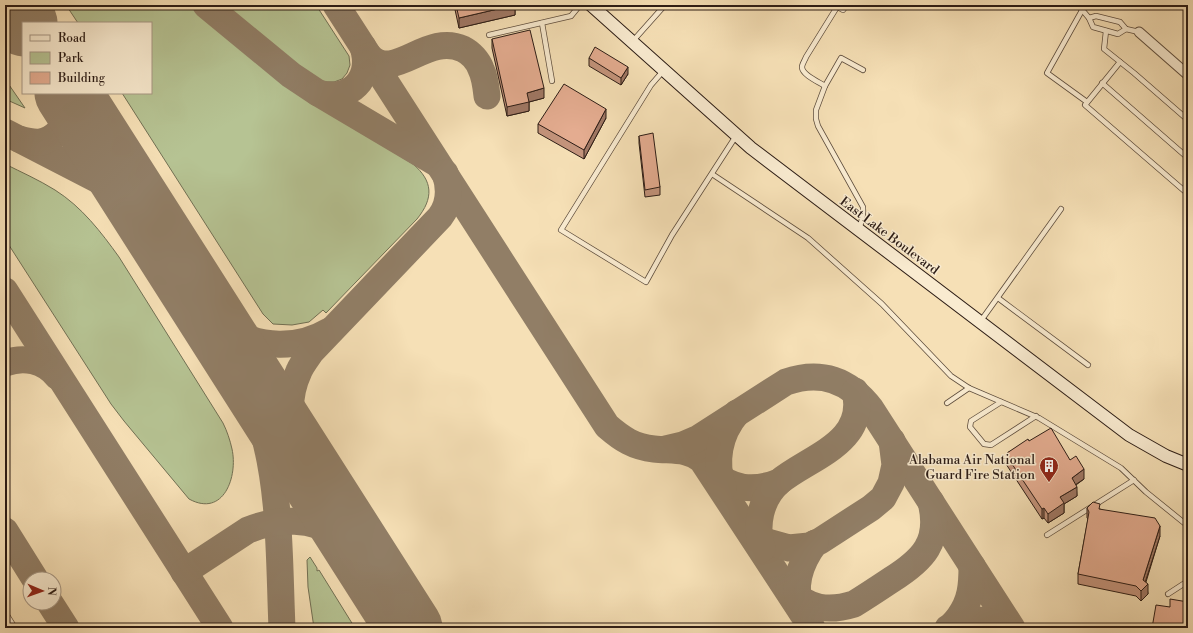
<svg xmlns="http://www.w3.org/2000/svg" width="1193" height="633" font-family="'Libre Bodoni',serif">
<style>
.green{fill:#b6c393;stroke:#717054}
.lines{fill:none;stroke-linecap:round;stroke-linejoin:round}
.taxiway{stroke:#917e66;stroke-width:27}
.runway{stroke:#917e66;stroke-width:67}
.lane-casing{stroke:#5e4d3d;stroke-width:6}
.street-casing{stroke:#5e4d3d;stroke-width:11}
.secondary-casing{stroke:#2c1c15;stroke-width:14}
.lane{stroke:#f9ebd0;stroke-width:4.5}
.street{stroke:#f9ebd0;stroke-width:9}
.secondary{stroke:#f9ebd0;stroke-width:12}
.wall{fill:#c4947c;stroke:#2c1c15}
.shaded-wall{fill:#a07865;stroke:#2c1c15}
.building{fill:#e4ac90;stroke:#2c1c15}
.labels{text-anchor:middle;stroke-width:3;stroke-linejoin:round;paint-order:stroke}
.street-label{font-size:13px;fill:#2c1c15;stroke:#f9ebd0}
.poi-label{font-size:13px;fill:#2c1c15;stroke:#f9ebd0;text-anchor:end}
</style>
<rect width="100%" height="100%" fill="#f6e0b6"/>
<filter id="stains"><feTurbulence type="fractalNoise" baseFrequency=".005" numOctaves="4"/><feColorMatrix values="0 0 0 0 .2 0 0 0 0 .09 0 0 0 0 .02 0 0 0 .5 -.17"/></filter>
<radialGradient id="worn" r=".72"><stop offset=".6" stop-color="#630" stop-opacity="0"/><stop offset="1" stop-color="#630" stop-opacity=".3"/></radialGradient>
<!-- green -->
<g class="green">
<path d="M66 5H188L294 91 413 164C433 181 434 198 417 219L326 313 323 310 309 322 292 325 273 324 263 314 122 93H151V23H78Z"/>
<path d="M224 5H316L349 56 350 65 347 73 342 79 334 82H321L302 70Z"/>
<path d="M5 79 25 108 5 99Z"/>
<path d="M5 164C21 172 39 180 55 190 82 207 101 232 119 257L223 423C227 431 230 440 232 449 238 476 224 518 189 499L124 421 111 404 5 239Z"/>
<path d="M310 557 317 568V571L319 570 355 628H314L308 587 307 560Z"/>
</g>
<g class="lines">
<!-- taxiway -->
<g class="taxiway">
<path d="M206 5 291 75 318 93"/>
<path d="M336 5 607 426C622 439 634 447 654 449 672 451 688 448 702 460L812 628"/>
<path d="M363 47C373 79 350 102 318 93L436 163"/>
<path d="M369 56C395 83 426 32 463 49 471 53 478 61 481 69 485 77 486 87 487 96"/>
<path d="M5 132 137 200"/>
<path d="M19 139C26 141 34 143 41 142 54 139 65 128 68 115 69 108 68 100 68 93"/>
<path d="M5 291 220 628"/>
<path d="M206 309C214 316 221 323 230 329 259 349 299 349 329 331"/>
<path d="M233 352C243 375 254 398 261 423 281 489 279 560 282 628"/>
<path d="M5 363C24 356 44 360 57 376"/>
<path d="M666 449 683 445 697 439 786 382C821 370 849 380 871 409L1012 628"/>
<path d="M301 459C290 429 285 401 299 371 302 364 307 358 311 352L440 217C450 204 450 188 445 173"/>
<path d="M711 470C732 490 753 492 779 482"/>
<path d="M723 488C714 462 719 434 737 413"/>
<path d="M750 530 764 541 789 548 809 546 820 541 871 508 883 498 891 483 895 465 892 441"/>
<path d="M5 531 35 579"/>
<path d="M762 549C755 526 760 499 779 482 809 457 868 443 855 391"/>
<path d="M184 572 248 530C278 518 312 517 339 536 350 543 359 554 368 564"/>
<path d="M789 590C809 609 828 612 854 604 867 596 879 588 891 580 923 560 941 542 931 502"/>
<path d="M50 603 66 628"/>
<path d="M801 610C792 585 800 563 815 543"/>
<path d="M952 626C971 618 986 617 1005 628"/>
<path d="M948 628C953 625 956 621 959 617 971 601 972 585 972 566"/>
</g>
<!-- runway -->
<g class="runway">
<path d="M12 5 24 23"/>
<path d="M68 93 409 628"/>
</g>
<!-- lane casing -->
<g class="lane-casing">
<g id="lane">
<path d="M834 5 843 10 847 5"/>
<path d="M1078 5 1089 18 1093 27 1118 34 1126 29"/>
<path d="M1085 5 1047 73 1087 102"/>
<path d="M837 7 806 57C805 60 802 64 802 67 802 75 819 82 825 86L816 110V119L818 126 863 207C864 215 862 221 859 229"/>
<path d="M1089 18 1096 16 1120 22 1126 29 1139 32"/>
<path d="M542 23 552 81"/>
<path d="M1106 31 1104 49 1134 73 1188 120"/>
<path d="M489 35 571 16 580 5"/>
<path d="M632 42 665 5"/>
<path d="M1120 62 1085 105 1188 194"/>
<path d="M664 70 651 85 561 230 646 282 672 235 736 136"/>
<path d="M1102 83 1188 158"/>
<path d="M825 86 841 58 863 70"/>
<path d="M712 174 808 238 882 304 951 376 969 388 1039 418 1121 468 1146 492 1188 526"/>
<path d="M998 298 1088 365"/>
<path d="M980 322 1061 209"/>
<path d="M1001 402 971 421 970 427 984 444 991 445 1036 416"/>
<path d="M947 403 969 388"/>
<path d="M1047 535 1134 480"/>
<path d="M1168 594 1188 581"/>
<path d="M5 612 15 628"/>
</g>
</g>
<!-- street casing -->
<g class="street-casing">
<path id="street" d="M1139 32 1188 75"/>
</g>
<!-- secondary casing -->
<g class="secondary-casing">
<path id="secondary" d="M591 5 751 148 1129 435 1166 456 1188 465"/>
</g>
<!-- lane -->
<use href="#lane" class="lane"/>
<!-- street -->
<use href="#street" class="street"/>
<!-- secondary -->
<use href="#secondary" class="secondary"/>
</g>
<!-- wall -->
<g class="wall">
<path d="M454 5H515V15L459 28Z"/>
<path d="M492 39 544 98 529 102V111L507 116 492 48Z"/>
<path d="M589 58 628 74 621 85 589 66Z"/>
<path d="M606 118 584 159 538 133V124Z"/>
<path d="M639 136 660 187V195L645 197 639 143Z"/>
<path d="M1029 441 1070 460 1084 479 1076 485 1077 496 1064 504V513L1048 523 1044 518 1042 519 1006 464 1007 453Z"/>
<path d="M1087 508 1100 509 1160 536 1146 582 1148 594 1141 601 1136 596 1078 584V574L1088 519 1087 518Z"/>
</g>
<!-- shaded-wall -->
<g class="shaded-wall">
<path d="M515 5V15L459 28V18Z"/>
<path d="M628 67V74L621 85V78Z"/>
<path d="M544 88V98L529 102V111L507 116V107L527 93Z"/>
<path d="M606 109V118L584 159V150Z"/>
<path d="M1084 469V479L1072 487V478Z"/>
<path d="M1077 487V496L1064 504V513L1048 523V514L1060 497Z"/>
<path d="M1044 508V518L1042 519V509Z"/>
<path d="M1160 526V536L1143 589 1148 584V594L1141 601V591L1143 580Z"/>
</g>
<!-- building -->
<g class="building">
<path d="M456 5H515L459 18Z"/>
<path d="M530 30 544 88 527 93 529 102 507 107 492 39Z"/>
<path d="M595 47 628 67 621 78 589 58Z"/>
<path d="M564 84 606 109 584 150 538 124Z"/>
<path d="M653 133 660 187 645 190 639 136Z"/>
<path d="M1051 428 1070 460 1076 456 1084 469 1072 478 1077 487 1060 497 1064 503 1048 514 1044 508 1042 509 1006 455 1008 454 1007 453 1028 439 1029 441Z"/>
<path d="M1093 502 1100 504 1099 509 1155 518 1160 526 1143 580 1148 584 1141 591 1136 586 1078 574 1089 512 1087 508Z"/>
<path d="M1170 599 1188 602V628H1152L1156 605 1170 607Z"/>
</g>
<!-- icons -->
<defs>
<g id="building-pin" transform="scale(1)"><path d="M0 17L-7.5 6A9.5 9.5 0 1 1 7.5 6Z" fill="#8f2418" stroke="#f9ebd0"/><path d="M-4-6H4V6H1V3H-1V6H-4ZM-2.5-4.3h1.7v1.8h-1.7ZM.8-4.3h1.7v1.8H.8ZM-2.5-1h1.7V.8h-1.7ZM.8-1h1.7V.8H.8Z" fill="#fff"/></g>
</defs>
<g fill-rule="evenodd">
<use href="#building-pin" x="1049" y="466"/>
</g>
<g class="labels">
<!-- street labels -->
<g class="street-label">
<text transform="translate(890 235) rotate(37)" y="5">East Lake Boulevard</text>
</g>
<!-- poi labels -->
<g class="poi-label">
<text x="1035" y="464">Alabama Air National<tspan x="1035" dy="15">Guard Fire Station</tspan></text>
</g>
</g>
<!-- margin -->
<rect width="1193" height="633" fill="none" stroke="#f6e0b6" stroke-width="20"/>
<rect x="6" y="6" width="1181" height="621" fill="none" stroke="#2c1c15" stroke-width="2"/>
<rect x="10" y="10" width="1173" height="613" fill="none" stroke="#2c1c15"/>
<!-- legend -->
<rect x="22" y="22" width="130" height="72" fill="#f9ebd0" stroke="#a79885"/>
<rect x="30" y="35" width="20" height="6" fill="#f9ebd0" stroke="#a79885"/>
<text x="58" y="42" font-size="12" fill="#2c1c15">Road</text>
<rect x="30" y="52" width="20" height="12" fill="#b6c393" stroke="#a79885"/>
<text x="58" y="62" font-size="12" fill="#2c1c15">Park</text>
<rect x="30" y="72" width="20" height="12" fill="#e4ac90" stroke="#a79885"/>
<text x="58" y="82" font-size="12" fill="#2c1c15">Building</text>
<!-- north arrow -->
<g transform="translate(42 591) rotate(92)"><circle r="19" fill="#f9ebd0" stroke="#a79885"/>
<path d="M0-3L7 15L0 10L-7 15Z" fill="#8f2418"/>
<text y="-6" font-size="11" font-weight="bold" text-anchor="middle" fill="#2c1c15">N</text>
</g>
<rect width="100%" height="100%" filter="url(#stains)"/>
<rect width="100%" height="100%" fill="url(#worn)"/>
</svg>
